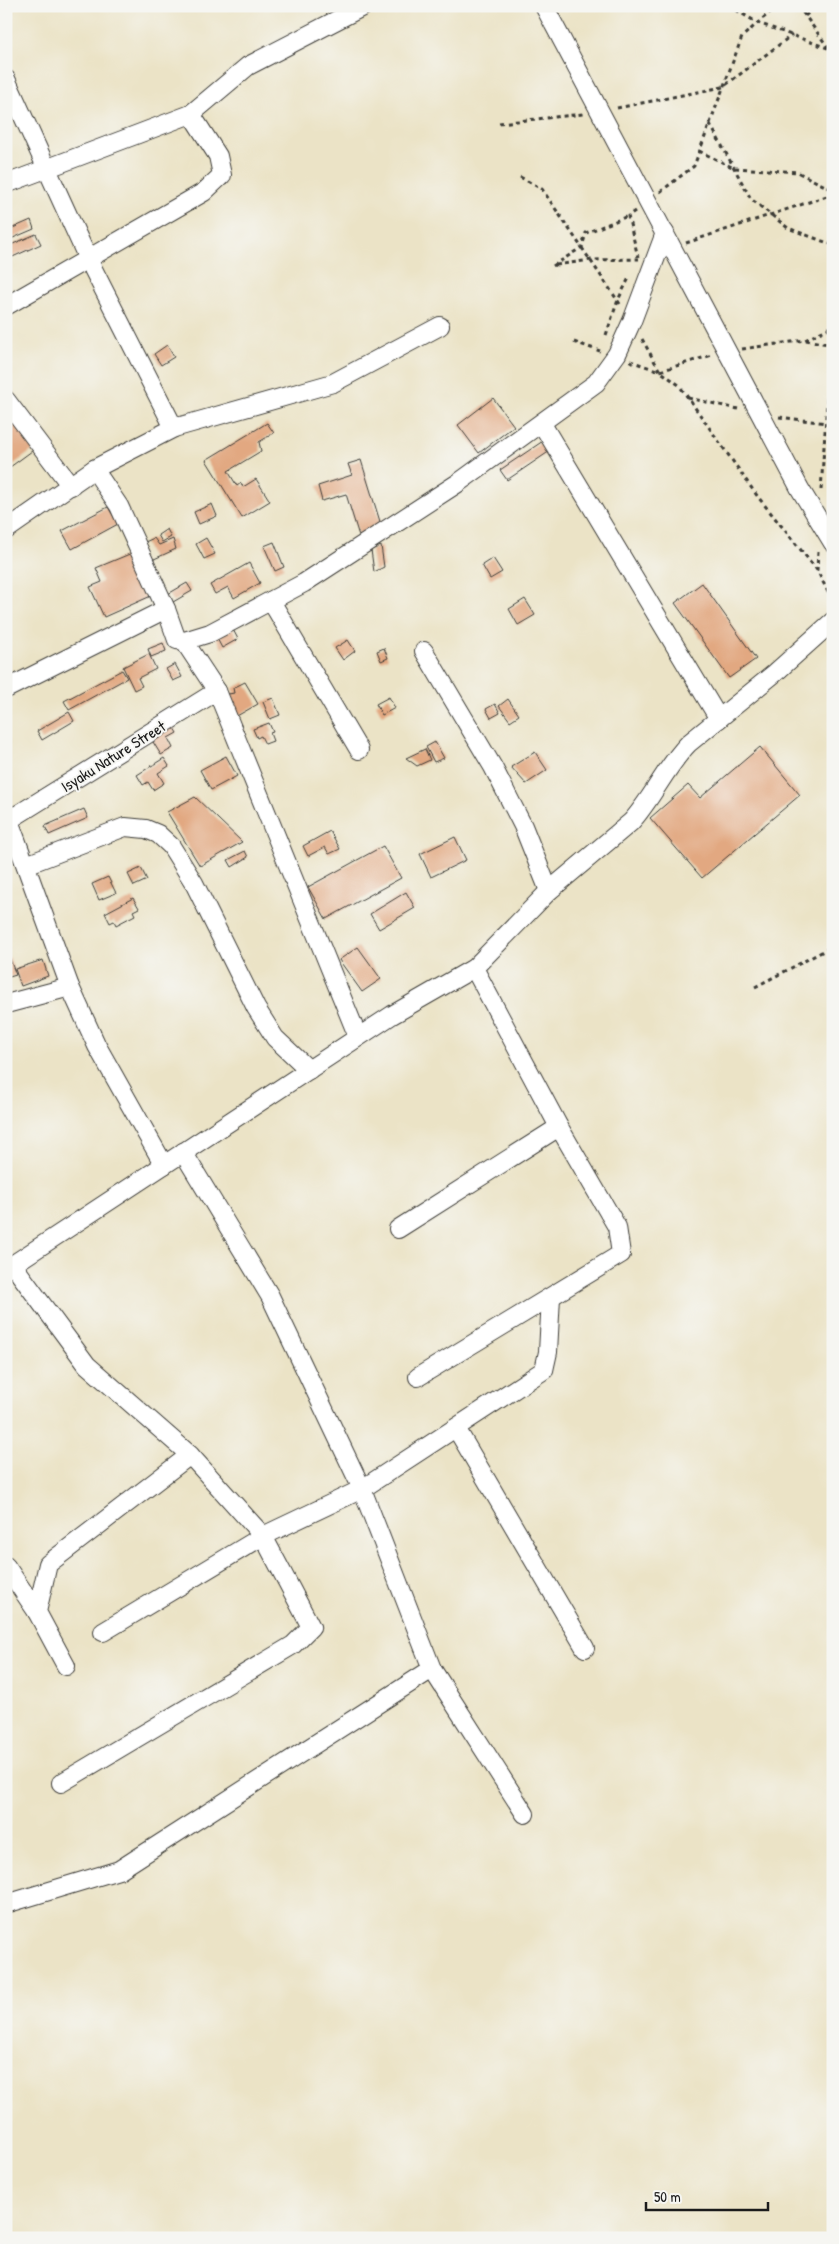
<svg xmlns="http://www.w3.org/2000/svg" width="839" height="2244" font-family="'Patrick Hand',sans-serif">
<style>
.building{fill:#e2a881}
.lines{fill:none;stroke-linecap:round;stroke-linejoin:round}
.minor-casing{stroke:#3b3a36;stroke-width:20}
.path{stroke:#3b3a36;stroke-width:3;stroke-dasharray:4 4;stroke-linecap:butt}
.minor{stroke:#fff;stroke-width:18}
.labels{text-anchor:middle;stroke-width:4;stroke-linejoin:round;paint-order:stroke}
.street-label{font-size:16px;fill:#1c1c1c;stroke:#f6f6f2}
</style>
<rect width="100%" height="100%" fill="#f6f6f2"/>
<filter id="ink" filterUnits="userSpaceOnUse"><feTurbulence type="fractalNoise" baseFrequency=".02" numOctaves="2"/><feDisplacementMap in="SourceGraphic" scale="10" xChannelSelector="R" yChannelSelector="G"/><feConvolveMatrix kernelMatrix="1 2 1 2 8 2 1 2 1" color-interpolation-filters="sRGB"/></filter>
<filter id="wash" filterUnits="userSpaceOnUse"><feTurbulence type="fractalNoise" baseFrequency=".0096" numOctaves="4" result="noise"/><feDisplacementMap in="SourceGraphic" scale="20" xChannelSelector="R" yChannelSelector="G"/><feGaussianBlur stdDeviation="1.12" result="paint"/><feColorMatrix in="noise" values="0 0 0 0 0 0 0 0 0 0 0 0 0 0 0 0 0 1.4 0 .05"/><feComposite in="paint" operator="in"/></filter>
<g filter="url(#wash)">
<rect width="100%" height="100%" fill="#ebe3c6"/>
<g id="blocks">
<!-- building -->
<g class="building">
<path d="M31 220 34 229 6 241V231Z"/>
<path d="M36 234 41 244 6 260V247Z"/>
<path d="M167 345 174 357 161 365 154 354Z"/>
<path d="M493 398 514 426 479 453 458 425Z"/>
<path d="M6 407 36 448 6 470Z"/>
<path d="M267 423 274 433 259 442 261 451 228 471 237 486 241 483 243 487 256 479 270 501 242 518 206 460Z"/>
<path d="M543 441 550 451 507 480 500 470Z"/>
<path d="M361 460 382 528 359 536 346 494 322 501 318 486 352 475 348 464Z"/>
<path d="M212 504 217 516 199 524 194 512Z"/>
<path d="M108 507 118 524 72 549 62 531Z"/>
<path d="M167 529 171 537 162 542 158 535Z"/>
<path d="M154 538 159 545 173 539 176 549 152 560 145 542Z"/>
<path d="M206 538 215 554 204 559 196 544Z"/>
<path d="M274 542 284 567 275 571 264 546Z"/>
<path d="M381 546 384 567 374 572 371 550Z"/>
<path d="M132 553 151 596 104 617 90 587 102 582 96 568Z"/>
<path d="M493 558 502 572 490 579 482 565Z"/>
<path d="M249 563 260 583 234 598 228 587 215 594 210 585Z"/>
<path d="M187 583 192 591 173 602 168 594Z"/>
<path d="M702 583 756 659 729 678 675 603Z"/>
<path d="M525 599 535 615 518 625 509 609Z"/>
<path d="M230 624 238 639 222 648 214 633Z"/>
<path d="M348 640 355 651 343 660 335 648Z"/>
<path d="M163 643 166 651 151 657 148 649Z"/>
<path d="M384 648 388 658 381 661 377 651Z"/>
<path d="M149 654 156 669 138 678 142 686 134 690 123 667Z"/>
<path d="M175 664 182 677 173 681 166 669Z"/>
<path d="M122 670 127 678 69 710 64 701Z"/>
<path d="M245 682 258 704 235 717 223 695 234 693 233 688Z"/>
<path d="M389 697 395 708 382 715 376 704Z"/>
<path d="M273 698 280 715 270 719 263 702Z"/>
<path d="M508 699 519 715 510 721 499 706Z"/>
<path d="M495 704 500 713 491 718 486 709Z"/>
<path d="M69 712 74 721 42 740 37 731Z"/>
<path d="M269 723 273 732 270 733 273 741 265 744 261 736 257 738 253 729Z"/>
<path d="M172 725 177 733 168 738 173 748 161 755 150 737Z"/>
<path d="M435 742 444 758 434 762 426 747Z"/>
<path d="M760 747 800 795 702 878 650 818 688 785 700 798Z"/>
<path d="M425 749 430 760 417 766 406 758Z"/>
<path d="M535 752 547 770 526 784 511 767Z"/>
<path d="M226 756 237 776 211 790 200 770Z"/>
<path d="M164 758 169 766 158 773 164 783 153 790 148 782 143 785 137 775Z"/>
<path d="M195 797 242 842 200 866 167 812Z"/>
<path d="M84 809 88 818 49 835 45 826Z"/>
<path d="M330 831 340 849 329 854 325 847 308 856 303 846Z"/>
<path d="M455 837 466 860 431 877 420 854Z"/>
<path d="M383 846 401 878 326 919 308 887Z"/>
<path d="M245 851 248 857 232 867 228 860Z"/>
<path d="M141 868 147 880 134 886 128 874Z"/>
<path d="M108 877 116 893 99 900 92 884Z"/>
<path d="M406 892 415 908 379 929 370 914Z"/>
<path d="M133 898 139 908 133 911 135 915 116 925 114 921 110 923 105 913Z"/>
<path d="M358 947 381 979 362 992 339 960Z"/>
<path d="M9 957 16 975 6 978V958Z"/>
<path d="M43 960 48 976 21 986 15 969Z"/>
</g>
</g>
</g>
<g filter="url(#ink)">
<use href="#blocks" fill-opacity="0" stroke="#3b3a36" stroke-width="1"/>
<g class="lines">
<!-- minor casing -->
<g class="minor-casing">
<g id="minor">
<path d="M544 6 800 489 833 543"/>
<path d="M6 79 88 259 174 428"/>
<path d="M6 184 191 114"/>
<path d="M6 306 204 192 222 175 218 156 191 114 248 66 364 6"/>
<path d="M6 400 71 486"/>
<path d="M542 424 719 719"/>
<path d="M94 469 119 506 166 609 177 640 184 641 210 633 304 583 458 483 596 383 617 354 632 321 665 233"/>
<path d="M6 530 94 469 174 428 333 383 440 326"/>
<path d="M271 601 359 750"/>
<path d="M184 641 217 691 358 1037"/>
<path d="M424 651 493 767 523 826 549 891"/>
<path d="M6 689 166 609"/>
<path d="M6 812 70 987 97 1046 164 1165"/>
<path d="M9 820 217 691"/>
<path d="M26 865 125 827 146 829 158 834 171 846 194 883 256 1008 275 1038 309 1070"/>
<path d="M6 1004 70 987"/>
<path d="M183 1152 270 1296 362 1489 432 1669 525 1814"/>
<path d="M398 1229 559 1127"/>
<path d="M13 1265 87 1365 190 1455 263 1536 311 1627 293 1645 61 1783"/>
<path d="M6 1269 392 1015 474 968 549 891 631 822C653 798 666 766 689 743L775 673 833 621"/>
<path d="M418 1377 621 1254 617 1227 559 1127 474 968"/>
<path d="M456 1428 585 1648"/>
<path d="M6 1566 37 1612"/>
<path d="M103 1632 263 1536 362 1489 544 1370 548 1352 551 1297"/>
<path d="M66 1666 37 1612 48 1564 190 1455"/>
<path d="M6 1904 119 1870 432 1669"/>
</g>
</g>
<!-- path -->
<g class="path">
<path d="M729 6 758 23 833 50"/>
<path d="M798 6 833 54"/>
<path d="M805 16 816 6"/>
<path d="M617 108 723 87 792 35"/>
<path d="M499 123 583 114"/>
<path d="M710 124 751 199 788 228 833 245"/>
<path d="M699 151 734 168 797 172 833 190"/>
<path d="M520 177 542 189 620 304"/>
<path d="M660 192 694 166 742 37 777 6"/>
<path d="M635 211 628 216 638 257"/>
<path d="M686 243 833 194"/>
<path d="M556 265 591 260 639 259"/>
<path d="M553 266 582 247 586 233 628 216"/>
<path d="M606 335 618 300 629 278"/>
<path d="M642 339 660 371 679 385 758 497 817 570"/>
<path d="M806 340 833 345"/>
<path d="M574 342 600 351"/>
<path d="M742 349 805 340 833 326"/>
<path d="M630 361 660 371 712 355"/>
<path d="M688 398 738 409"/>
<path d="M779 417 826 423"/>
<path d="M821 490 829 374 833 362"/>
<path d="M818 551 817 570 833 602"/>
<path d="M755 987 833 946"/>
</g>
<!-- minor -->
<use href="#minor" class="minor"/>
</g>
</g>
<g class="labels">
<!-- street labels -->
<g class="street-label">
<text transform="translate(113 756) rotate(-32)" y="6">Isyaku Nature Street</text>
</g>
</g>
<!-- margin -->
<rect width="839" height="2244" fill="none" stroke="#f6f6f2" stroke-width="25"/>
<!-- scale -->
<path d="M646 2202v8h122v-8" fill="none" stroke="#1c1c1c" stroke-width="2.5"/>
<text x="654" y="2202" font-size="15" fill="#1c1c1c" stroke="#f6f6f2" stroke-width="4" paint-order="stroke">50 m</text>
</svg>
